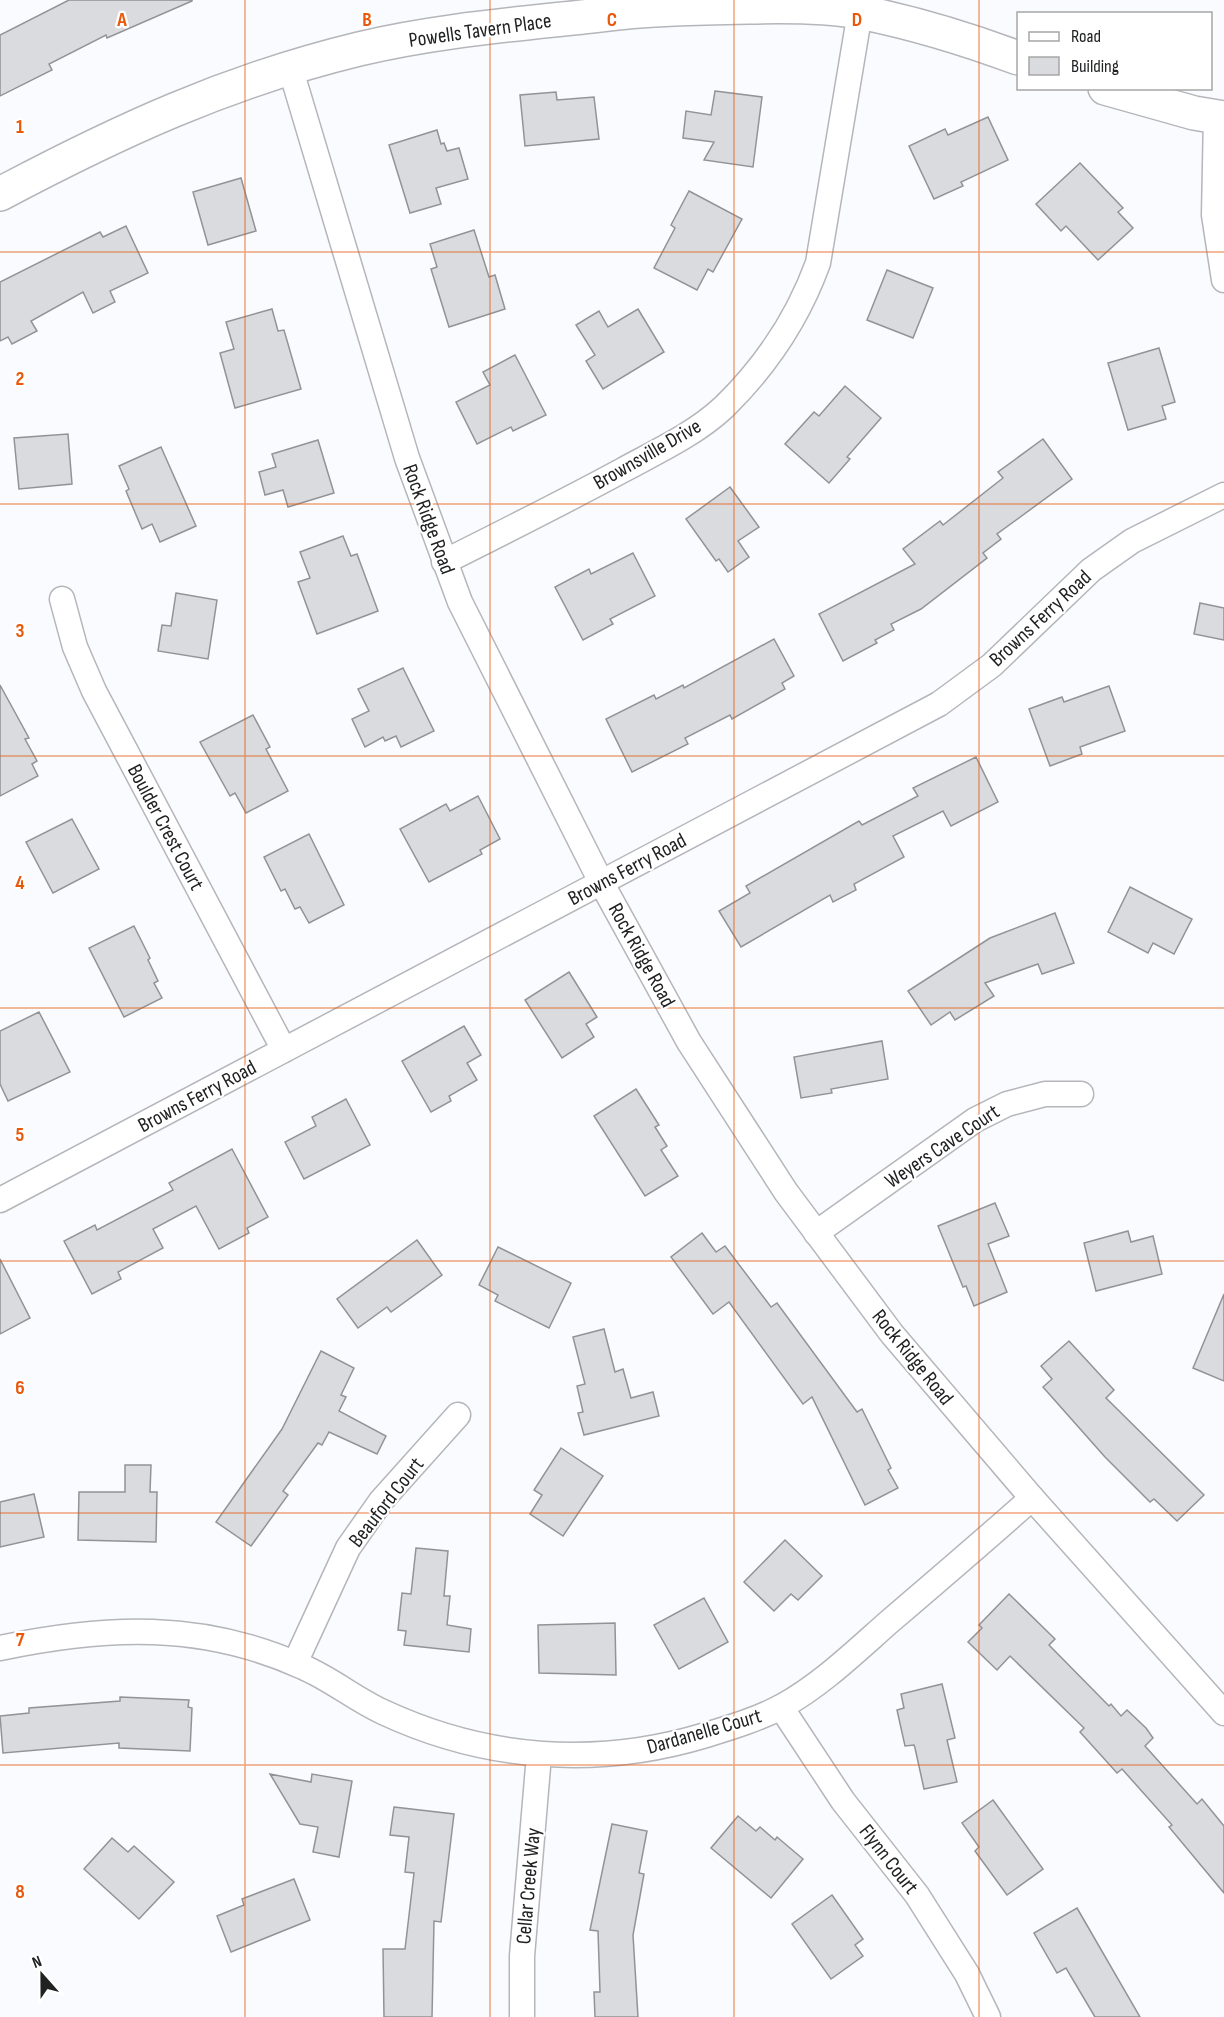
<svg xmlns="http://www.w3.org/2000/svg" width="1224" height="2017" font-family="'Sofia Sans Condensed',sans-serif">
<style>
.building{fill:#dadbdf;stroke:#929397;stroke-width:1.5}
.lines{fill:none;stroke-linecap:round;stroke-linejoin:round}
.street-casing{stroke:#b5b6bb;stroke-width:27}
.secondary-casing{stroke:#b5b6bb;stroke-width:36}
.street{stroke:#fff;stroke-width:24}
.secondary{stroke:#fff;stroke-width:33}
.grid{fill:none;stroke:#e8590c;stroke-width:1.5;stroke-opacity:0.55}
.labels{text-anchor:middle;stroke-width:4.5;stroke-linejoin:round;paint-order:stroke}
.street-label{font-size:21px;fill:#202122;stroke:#fff}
.grid-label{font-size:20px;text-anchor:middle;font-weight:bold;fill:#e8590c;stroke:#fff;stroke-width:4.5;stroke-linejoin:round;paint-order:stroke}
</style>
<rect width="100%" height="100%" fill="#fafbff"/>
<!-- building -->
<g class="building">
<path d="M69 0H192V1L107 38 106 35 49 64 52 70 0 96V35Z"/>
<path d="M715 91 762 97 753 167 704 160 714 142 683 138 686 111 711 115Z"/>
<path d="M556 92 557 100 594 97 599 139 525 146 520 95Z"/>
<path d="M988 117 1008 160 961 182 963 186 934 199 909 146 945 129 948 135Z"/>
<path d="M437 130 441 144 444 143 447 151 459 148 468 179 436 188 441 204 410 213 389 145Z"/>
<path d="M1080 163 1123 208 1118 212 1133 228 1098 260 1066 226 1061 231 1036 204Z"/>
<path d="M241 178 256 231 208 245 193 192Z"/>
<path d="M689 191 742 219 713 272 708 269 697 290 654 268 675 228 671 225Z"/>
<path d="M126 226 148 273 110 291 115 302 93 313 83 292 31 321 37 331 12 344 8 337 0 341V282L100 232 103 237Z"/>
<path d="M474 230 489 277 495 275 505 309 449 327 431 269 437 267 430 244Z"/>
<path d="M887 270 933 288 913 338 867 320Z"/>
<path d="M272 309 278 331 284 330 301 389 235 408 220 353 234 349 226 322Z"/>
<path d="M638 309 664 352 603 389 586 361 595 355 576 325 599 311 608 327Z"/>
<path d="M1159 348 1175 402 1162 406 1166 419 1128 430 1108 363Z"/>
<path d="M515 355 546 415 513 431 511 427 477 444 456 402 490 385 483 372Z"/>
<path d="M845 386 881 418 847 457 850 459 829 483 785 444 814 412 819 416Z"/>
<path d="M68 434 72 484 19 489 14 438Z"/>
<path d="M1043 439 1072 479 997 534 1001 539 983 553 987 558 921 609 891 624 894 630 875 640 877 643 843 661 819 614 915 564 903 549 940 521 943 525 1003 478 998 472Z"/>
<path d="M318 440 334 493 288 507 283 490 265 495 259 472 276 467 272 454Z"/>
<path d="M161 447 196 526 160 542 152 524 142 529 126 491 129 489 119 466Z"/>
<path d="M730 487 759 527 738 541 749 557 728 572 719 559 716 561 686 519Z"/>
<path d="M343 536 351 556 357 554 378 611 317 634 298 582 310 578 300 552Z"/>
<path d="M633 553 655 596 610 619 613 624 583 640 555 587 589 569 591 574Z"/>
<path d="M176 593 217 600 208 659 158 651 162 625 171 626Z"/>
<path d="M1200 603 1224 608V640L1194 634Z"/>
<path d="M774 639 794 676 782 683 785 689 732 719 730 715 685 738 688 744 632 772 606 719 654 695 656 699 683 685 684 688Z"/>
<path d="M403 668 434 731 401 747 396 736 385 741 383 737 365 747 352 719 369 711 358 689Z"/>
<path d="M0 685 29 738 25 739 37 761 32 764 38 776 0 796Z"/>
<path d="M1109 686 1125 731 1080 747 1082 754 1050 766 1029 709 1062 697 1064 702Z"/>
<path d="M253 715 270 747 266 749 288 791 246 813 235 793 230 796 200 742Z"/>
<path d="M976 757 998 802 951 826 943 811 893 836 904 857 854 884 856 890 833 902 830 895 741 947 719 911 750 893 746 886 859 821 862 825 918 796 913 788Z"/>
<path d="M478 796 500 839 480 850 482 854 429 882 400 829 446 804 450 811Z"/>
<path d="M72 819 99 869 53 893 26 842Z"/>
<path d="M309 834 344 905 309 923 300 907 295 909 285 889 281 891 264 857Z"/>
<path d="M1130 887 1192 919 1174 954 1153 943 1148 953 1108 932Z"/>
<path d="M1055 913 1074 963 1042 974 1038 964 985 983 994 996 955 1020 950 1012 931 1025 908 991 990 938Z"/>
<path d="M134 926 150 958 148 960 158 981 154 983 162 998 124 1017 89 948Z"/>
<path d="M569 972 597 1017 586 1024 594 1037 562 1058 525 1000Z"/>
<path d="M39 1012 70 1072 8 1101 0 1084V1031Z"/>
<path d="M464 1026 481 1055 467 1063 477 1080 449 1096 451 1101 431 1112 402 1061Z"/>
<path d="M882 1041 888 1079 831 1089 832 1093 801 1098 794 1057Z"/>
<path d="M636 1089 659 1125 655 1127 667 1146 661 1150 678 1176 645 1196 594 1116Z"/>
<path d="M346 1099 370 1145 304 1179 285 1142 316 1126 312 1117Z"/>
<path d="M232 1149 268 1217 247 1228 249 1233 219 1249 196 1206 153 1229 163 1248 118 1272 121 1279 92 1294 64 1241 95 1225 97 1230 173 1190 169 1183Z"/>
<path d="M995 1203 1009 1236 988 1244 1007 1292 974 1306 966 1286 963 1287 938 1226Z"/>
<path d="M1128 1231 1131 1242 1153 1236 1162 1274 1096 1291 1084 1243Z"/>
<path d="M702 1233 716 1252 725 1246 771 1307 777 1303 857 1412 862 1409 891 1468 888 1470 898 1488 865 1505 812 1397 803 1404 729 1302 713 1314 671 1257Z"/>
<path d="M417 1240 442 1275 391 1312 387 1307 358 1328 337 1299Z"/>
<path d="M498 1247 571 1283 549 1328 495 1301 498 1295 479 1285Z"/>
<path d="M0 1259 30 1318 0 1334Z"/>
<path d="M1224 1294V1381L1193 1368Z"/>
<path d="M604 1329 615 1372 623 1369 631 1398 653 1392 659 1416 584 1435 578 1413 583 1412 577 1386 585 1384 573 1337Z"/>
<path d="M1069 1341 1114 1390 1106 1398 1204 1495 1177 1521 1154 1499 1150 1502 1105 1457 1043 1387 1052 1379 1041 1366Z"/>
<path d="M321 1351 354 1368 341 1395 346 1397 339 1411 386 1436 377 1454 329 1432 322 1445 318 1443 283 1491 288 1495 251 1546 216 1522 282 1429Z"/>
<path d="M561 1448 603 1476 563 1536 530 1514 542 1495 534 1490Z"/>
<path d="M125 1465H151L150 1492H157L156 1542 78 1540 79 1492H125Z"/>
<path d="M34 1494 44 1537 0 1547V1502Z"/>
<path d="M785 1540 822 1576 798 1600 791 1594 774 1611 744 1582Z"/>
<path d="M416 1548 448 1551 444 1596H450L447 1625 471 1629 469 1652 404 1645 406 1631 398 1630 402 1593 411 1594Z"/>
<path d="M1009 1594 1055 1639 1049 1645 1109 1706 1111 1704 1121 1716 1127 1710 1146 1728 1153 1738 1145 1746 1197 1804 1202 1799 1224 1826V1893L1169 1827 1172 1825 1122 1769 1117 1773 1080 1732 1084 1728 1010 1656 997 1670 968 1642 982 1628 979 1625Z"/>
<path d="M704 1598 728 1642 679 1669 654 1625Z"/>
<path d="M615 1623 616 1675 539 1673 538 1625Z"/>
<path d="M942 1684 955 1738 947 1740 957 1782 924 1789 915 1748 914 1745 905 1746 897 1710 904 1708 901 1694Z"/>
<path d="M120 1697 189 1700 188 1707 192 1708 190 1751 119 1748V1743L3 1753 0 1716 29 1713V1708L120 1701Z"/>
<path d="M270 1774 311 1782 312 1774 352 1781 339 1857 313 1852 318 1827 300 1824Z"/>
<path d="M993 1800 1043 1869 1007 1895 975 1851 979 1847 962 1823Z"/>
<path d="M394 1807 454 1814 441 1922 434 1921 432 2017H384L383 1949H405L414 1873 405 1872 409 1837 390 1835Z"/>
<path d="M738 1816 756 1831 760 1827 775 1840 777 1837 803 1859 771 1898 711 1848Z"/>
<path d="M612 1824 647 1831 639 1873 644 1874 633 1935 638 2017H595L594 1992H600L598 1931 590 1930Z"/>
<path d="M112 1838 128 1852 134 1846 174 1882 139 1919 84 1869Z"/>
<path d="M294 1879 310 1920 231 1952 217 1916 244 1905 242 1899Z"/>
<path d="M832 1895 863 1939 855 1945 863 1956 831 1979 792 1924Z"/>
<path d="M1077 1908 1140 2017H1095L1066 1968 1057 1973 1034 1933Z"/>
</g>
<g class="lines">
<!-- street casing -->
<g class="street-casing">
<g id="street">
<path d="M290 67 407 458 460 602 601 882 689 1042 786 1192 892 1334 1032 1498 1224 1713"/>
<path d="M1216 116 1214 215 1224 280"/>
<path d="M444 562C504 532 564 502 623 470 658 451 695 434 724 407 766 366 798 318 818 263L860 12"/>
<path d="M62 599 75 647 94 691 284 1050"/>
<path d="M0 1200 939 704 992 665 1091 570 1132 541 1224 495"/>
<path d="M816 1233 975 1120 1007 1104 1045 1094H1081"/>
<path d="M0 1648C105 1626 202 1621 303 1667 331 1679 355 1699 383 1712 486 1760 597 1768 706 1735 732 1727 758 1719 781 1707 821 1685 855 1652 889 1622 937 1581 985 1540 1032 1498"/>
<path d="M295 1663 348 1548 381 1501 458 1415"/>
<path d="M781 1707 843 1801 917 1895 967 1974 988 2017"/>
<path d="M522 2017V1956L539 1755"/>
</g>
</g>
<!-- secondary casing -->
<g class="secondary-casing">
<g id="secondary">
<path d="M1105 88 1194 113 1224 118"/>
<path d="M0 194C119 131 227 81 359 49 438 30 520 24 600 15 650 9 699 8 749 7 785 6 824 6 860 12 915 23 967 39 1018 58"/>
</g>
</g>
<!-- street -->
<use href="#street" class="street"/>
<!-- secondary -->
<use href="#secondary" class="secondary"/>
</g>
<!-- grid -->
<path class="grid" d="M245 0V2017M490 0V2017M734 0V2017M979 0V2017M0 252H1224M0 504H1224M0 756H1224M0 1008H1224M0 1261H1224M0 1513H1224M0 1765H1224"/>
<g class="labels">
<!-- street labels -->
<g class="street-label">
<text transform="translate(480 30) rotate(-8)" y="7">Powells Tavern Place</text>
<text transform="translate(647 454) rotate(-30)" y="7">Brownsville Drive</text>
<text transform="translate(429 519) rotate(70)" y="7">Rock Ridge Road</text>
<text transform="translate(1040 618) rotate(-43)" y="7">Browns Ferry Road</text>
<text transform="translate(166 827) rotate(62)" y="7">Boulder Crest Court</text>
<text transform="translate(627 869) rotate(-28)" y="7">Browns Ferry Road</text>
<text transform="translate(642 955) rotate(61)" y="7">Rock Ridge Road</text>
<text transform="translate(197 1096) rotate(-28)" y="7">Browns Ferry Road</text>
<text transform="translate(942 1146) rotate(-34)" y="7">Weyers Cave Court</text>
<text transform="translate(913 1357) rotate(51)" y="7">Rock Ridge Road</text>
<text transform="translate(386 1502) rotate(-52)" y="7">Beauford Court</text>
<text transform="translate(704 1731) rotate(-16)" y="7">Dardanelle Court</text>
<text transform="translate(889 1859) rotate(52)" y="7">Flynn Court</text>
<text transform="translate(528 1886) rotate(-85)" y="7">Cellar Creek Way</text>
</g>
</g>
<g class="grid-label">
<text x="122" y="26">A</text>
<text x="367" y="26">B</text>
<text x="612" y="26">C</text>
<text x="857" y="26">D</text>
<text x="20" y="133">1</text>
<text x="20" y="385">2</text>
<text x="20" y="637">3</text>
<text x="20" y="889">4</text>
<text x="20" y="1141">5</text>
<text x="20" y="1394">6</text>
<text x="20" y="1646">7</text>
<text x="20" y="1898">8</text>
</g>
<!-- legend -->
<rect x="1017" y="12" width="195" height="78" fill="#ffffff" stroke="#a6a6a7" stroke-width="1.5"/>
<rect x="1029" y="32" width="30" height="9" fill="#ffffff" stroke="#a6a6a7" stroke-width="1.5"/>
<text x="1071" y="42" font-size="18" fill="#202122">Road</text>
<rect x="1029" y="57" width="30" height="18" fill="#dadbdf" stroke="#a6a6a7" stroke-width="1.5"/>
<text x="1071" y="72" font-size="18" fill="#202122">Building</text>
<!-- north arrow -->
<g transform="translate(42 1975) rotate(339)" stroke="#ffffff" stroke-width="4.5" paint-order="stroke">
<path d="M0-4.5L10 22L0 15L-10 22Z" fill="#202122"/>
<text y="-9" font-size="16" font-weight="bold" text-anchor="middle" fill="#202122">N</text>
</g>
</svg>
